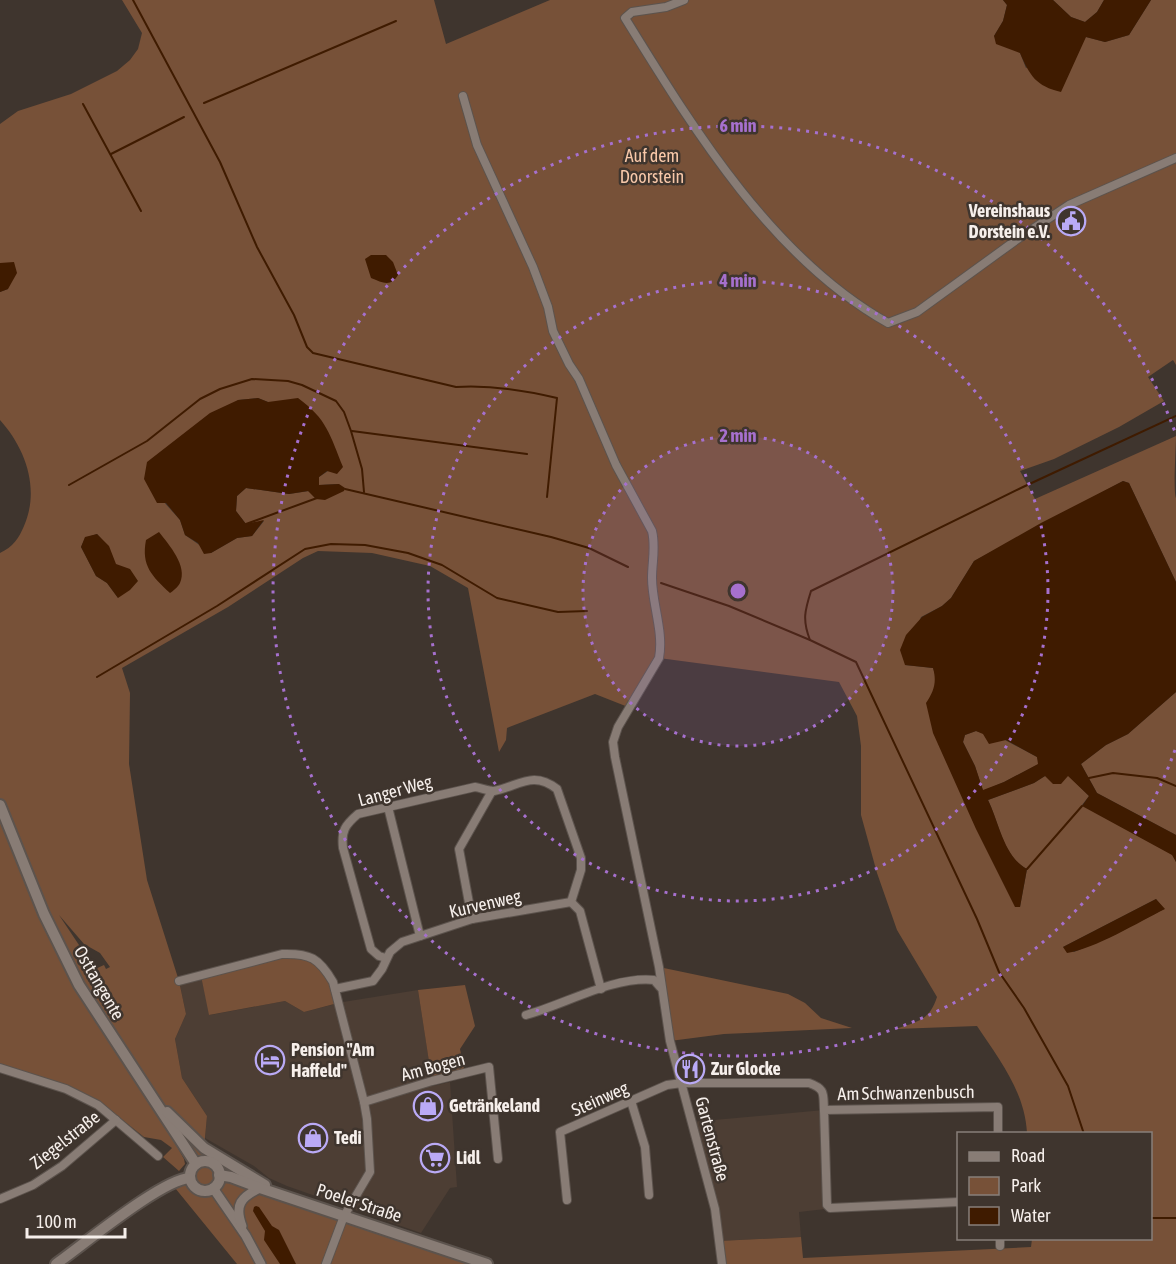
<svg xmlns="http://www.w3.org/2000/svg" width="1176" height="1264" font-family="'Asap Condensed',sans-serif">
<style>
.built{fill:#4d3e34}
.green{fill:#775138;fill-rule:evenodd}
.water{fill:#3f1b00;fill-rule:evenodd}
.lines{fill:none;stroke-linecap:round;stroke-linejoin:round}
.stream{stroke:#3f1b00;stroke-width:2}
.minor-casing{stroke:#5c534d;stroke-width:10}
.tertiary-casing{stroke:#5c534d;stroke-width:12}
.secondary-casing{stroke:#5c534d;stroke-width:14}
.minor{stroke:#887c75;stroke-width:8}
.tertiary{stroke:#887c75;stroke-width:9}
.secondary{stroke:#887c75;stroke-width:10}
.ring{fill:none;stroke:#a670ce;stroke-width:3;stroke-dasharray:3 6}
.labels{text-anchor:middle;stroke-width:5;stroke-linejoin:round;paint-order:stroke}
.park-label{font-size:18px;fill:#f8c8a9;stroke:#3f352e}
.poi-label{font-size:18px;font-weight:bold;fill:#f6efeb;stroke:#3f352e;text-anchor:start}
.street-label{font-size:18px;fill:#f6efeb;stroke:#3f352e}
.centre{fill:#a670ce;stroke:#3f352e;stroke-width:3}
.ring-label{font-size:18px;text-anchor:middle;font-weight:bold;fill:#a670ce;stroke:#3f352e;stroke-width:5;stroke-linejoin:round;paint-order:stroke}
</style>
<rect width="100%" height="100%" fill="#3f352e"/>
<!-- built -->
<g class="built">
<path d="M201 976 210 1015 285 1001 304 1012 343 1002 418 990 433 1086 450 1082 457 1187 450 1188 421 1233 287 1186 269 1178 254 1166 205 1138 207 1116 182 1078 175 1039 186 1014 179 981Z"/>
<path d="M824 1110 827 1205 825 1209 799 1212 801 1237 719 1241 692 1122Z"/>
</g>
<!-- green -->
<g class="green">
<path d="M122 0H434L446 44 550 0H1003L1007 5 1003 21 994 36 1020 53 1026 68 1086 37 1105 42 1129 35 1151 0H1176V365L1173 360 1148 377 1164 401 1119 427 1054 459 1020 471 1035 499 1176 436C1176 448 1173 491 1176 498V582L1129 483 1123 481 974 561 951 598 942 606 921 617 905 665 933 668 936 677 934 692 1020 907 1027 869C1003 857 999 822 988 800L1034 783 1045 776 1068 775 1089 796 1082 805 1173 855 1176 862V1264H722L719 1241 801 1237 803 1258 1031 1247 1032 1239 1150 1238V1134L1027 1133C1025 1092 999 1059 977 1026L896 1029C918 1021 929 1021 937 997L897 930 877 873 861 815V746L857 716 839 682 659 658 628 707 595 694 507 728 506 740 499 752 468 588 430 566 372 553 318 551 303 558 228 607 122 668 130 693 129 764 147 880 179 981 186 1014 175 1039 182 1078 207 1116 204 1148 278 1193 487 1264H237L171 1183 188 1178 189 1169 195 1163 161 1118 184 1159 185 1164 179 1171 163 1157 172 1148 161 1140 144 1137 100 1102 0 1065V553C13 547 19 538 24 526 40 489 26 449 0 420V292L8 289 0 263V124L18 111 71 94 117 71 130 60 138 49 142 33ZM258 398 268 402 328 471 319 477V485L339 484 316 499 309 491 289 494 246 488 237 496 236 511 246 524 264 521 252 536 237 538 211 553 185 535 180 520 163 501 238 400ZM97 534C117 555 117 570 118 598L107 583 96 576 81 547 85 538ZM1156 899 1164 909 1112 936 1074 952 1063 947ZM59 915 84 944 100 953 110 967 106 969 104 965 95 969Z"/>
<path d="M1053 0H1104L1097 12 1085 22 1071 17Z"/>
<path d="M1176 692V835L1097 793 1081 764 1106 745 1128 734Z"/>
<path d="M976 731 1005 740 1037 757 1039 764 1004 782 983 791 975 766 963 742 965 735Z"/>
<path d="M299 954 325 969 338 1003 304 1012 285 1001 209 1015 201 976Z"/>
<path d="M659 967 788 994 805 1003 821 1018 852 1028 724 1034 670 1041Z"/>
<path d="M465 985 475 1026 460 1049 465 1073 432 1081 418 990Z"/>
</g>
<!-- water -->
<g class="water">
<path d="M1003 0H1053L1071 17 1085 22 1097 12 1104 0H1151L1129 35 1105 42 1086 37 1061 92C1036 86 1030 76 1020 53L996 44 994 36 1003 21 1007 5Z"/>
<path d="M371 255H386L393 262 398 275C391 287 383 283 371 278L365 259Z"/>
<path d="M14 262 17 273 8 289 0 292V263Z"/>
<path d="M258 398 268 402 298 398C327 419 330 435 343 467L337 474 327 471 319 477V485L339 484 345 488 344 491 325 500 316 499 308 491 289 494 246 488 237 496 236 511 246 524 264 520 252 536 237 538 211 553 204 554 198 543 185 535 180 520 166 503H157L144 479 147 462 210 413 238 400Z"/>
<path d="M1123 481 1129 483 1176 582V692L1128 734 1106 745 1081 764 1097 793 1176 835V862L1172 855 1082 806 1089 796 1068 776 1061 784H1053L1045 776 1034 783 988 800C999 822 1004 857 1027 869L1020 907H1015L976 829 933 733 926 703C934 691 937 682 933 668L905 665 900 650 906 635 922 617 942 606 951 598 974 561 1041 523ZM976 731 983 734 989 744 1006 740 1037 757 1038 764 1004 782 983 790 975 766 963 742 965 735Z"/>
<path d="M159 532C169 545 188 566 180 583 178 587 173 591 170 593 152 576 141 566 146 540Z"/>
<path d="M97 534 109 546 116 564 130 569 138 581 130 590 118 598 107 583 96 576 81 547 85 537Z"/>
<path d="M1156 899 1165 909C1139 922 1094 949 1067 953L1063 947Z"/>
<path d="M256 1206 259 1207 272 1226 279 1230 296 1264H280L264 1240 265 1231 253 1211 254 1207Z"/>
</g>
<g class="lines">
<!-- stream -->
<g class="stream">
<path d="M133 0 220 162 257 247 294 315 307 347 313 353 456 387C489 385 524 390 557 398L547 497"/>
<path d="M204 103 396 21"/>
<path d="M83 104 141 211"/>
<path d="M111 154 184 117"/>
<path d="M352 431 527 454"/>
<path d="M69 485 147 441 200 399 220 389 252 379 288 381 302 385 336 401 344 412 351 431 362 469 364 492"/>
<path d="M345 489 551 537 589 548 628 567"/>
<path d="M246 524 317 498"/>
<path d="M661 583 729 606 810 640 856 662 977 919 999 972 1024 1008 1068 1086 1084 1134"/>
<path d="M810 640C802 620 805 610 811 591L1023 487 1176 416"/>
<path d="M97 677 217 606 305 549 331 544 365 545 408 553 442 565 497 598 558 612 587 611"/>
<path d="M1089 778 1113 773 1157 778 1176 786"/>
<path d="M1027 869 1082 806"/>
<path d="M1150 1218H1176"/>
</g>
<!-- minor casing -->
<g class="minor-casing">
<g id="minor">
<path d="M684 0 666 7 632 12 625 18C693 128 772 258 888 323L917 312 1019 238 1069 205 1176 158"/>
<path d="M463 96 477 145 533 267 548 307 553 331 569 364 579 379 616 465 652 531C656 547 652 562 652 578 652 604 664 632 659 658L618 727 613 742 615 757 659 967 670 1041 715 1209 722 1264"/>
<path d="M388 807 420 936"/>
<path d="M472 919 459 849 492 791"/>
<path d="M386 958 379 956 371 949 343 848C341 831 345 825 358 814L475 787C481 788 489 791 494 791 519 786 533 770 557 789L581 858V870L571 902"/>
<path d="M179 981 282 954C310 953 319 958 333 982L364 1102 367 1119 370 1172 344 1216 326 1264"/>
<path d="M335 989 373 981 382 969 390 952 402 942 472 919 571 902 580 911 601 989"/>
<path d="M526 1015C566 1004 613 976 654 980L660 987"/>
<path d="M0 1068 66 1089 98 1105 158 1156"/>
<path d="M631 1101 645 1147 649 1195"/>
<path d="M364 1102 432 1081 489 1067 498 1159"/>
<path d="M0 1199 33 1185 62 1166 116 1120"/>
<path d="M567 1200 560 1132 667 1085 682 1083H809C826 1089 823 1094 824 1110"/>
<path d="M958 1202 830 1208 827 1205 824 1110 998 1107V1134"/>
<path d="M1000 1238V1246"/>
</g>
</g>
<!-- tertiary casing -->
<g class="tertiary-casing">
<g id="tertiary">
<path d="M213 1188 246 1236 261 1264"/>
<path d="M242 1226C234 1205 241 1197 260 1188"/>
</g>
</g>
<!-- secondary casing -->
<g class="secondary-casing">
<g id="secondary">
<path d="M0 805 44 914 79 985 196 1164"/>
<path d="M167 1112 204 1148 265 1185"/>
<circle cx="205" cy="1176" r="15"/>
<path d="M219 1175 231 1177 260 1188 487 1264"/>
<path d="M56 1264C83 1245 162 1179 190 1178"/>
</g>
</g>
<!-- minor -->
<use href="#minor" class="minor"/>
<!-- tertiary -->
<use href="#tertiary" class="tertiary"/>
<!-- secondary -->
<use href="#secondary" class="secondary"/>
</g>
<!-- distance rings -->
<circle cx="738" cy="591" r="155" fill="#a670ce" fill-opacity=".12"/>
<g class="ring">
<circle cx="738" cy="591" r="155"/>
<circle cx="738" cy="591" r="310"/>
<path d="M1175 750A465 465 0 1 1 1175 432"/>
</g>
<!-- icons -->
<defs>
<g id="civic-ring" transform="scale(1.5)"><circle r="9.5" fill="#3f352e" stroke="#baaaf6" stroke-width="1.5"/><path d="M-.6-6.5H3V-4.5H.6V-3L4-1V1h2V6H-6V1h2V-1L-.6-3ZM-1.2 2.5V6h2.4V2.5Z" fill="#baaaf6"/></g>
<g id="hotel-ring" transform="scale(1.5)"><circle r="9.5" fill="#3f352e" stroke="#baaaf6" stroke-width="1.5"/><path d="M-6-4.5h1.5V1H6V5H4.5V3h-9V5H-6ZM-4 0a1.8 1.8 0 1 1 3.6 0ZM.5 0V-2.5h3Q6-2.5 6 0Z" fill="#baaaf6"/></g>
<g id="restaurant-ring" transform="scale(1.5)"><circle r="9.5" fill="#3f352e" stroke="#baaaf6" stroke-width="1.5"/><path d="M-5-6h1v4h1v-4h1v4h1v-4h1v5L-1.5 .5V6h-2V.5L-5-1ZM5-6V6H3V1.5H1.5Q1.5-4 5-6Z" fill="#baaaf6"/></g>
<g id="shop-ring" transform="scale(1.5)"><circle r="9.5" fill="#3f352e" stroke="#baaaf6" stroke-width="1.5"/><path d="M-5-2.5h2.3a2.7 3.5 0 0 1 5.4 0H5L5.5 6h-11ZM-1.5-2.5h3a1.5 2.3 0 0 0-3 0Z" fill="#baaaf6"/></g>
<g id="supermarket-ring" transform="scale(1.5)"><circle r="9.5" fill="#3f352e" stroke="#baaaf6" stroke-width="1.5"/><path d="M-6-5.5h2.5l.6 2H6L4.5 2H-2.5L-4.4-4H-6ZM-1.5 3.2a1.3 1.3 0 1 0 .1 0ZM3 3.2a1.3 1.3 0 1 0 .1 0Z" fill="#baaaf6"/></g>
</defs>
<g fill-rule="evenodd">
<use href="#civic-ring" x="1071" y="221"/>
<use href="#hotel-ring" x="270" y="1060"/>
<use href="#restaurant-ring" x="690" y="1069"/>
<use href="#shop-ring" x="428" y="1106"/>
<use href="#shop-ring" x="313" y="1138"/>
<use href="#supermarket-ring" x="435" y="1158"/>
</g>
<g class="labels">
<!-- park labels -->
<g class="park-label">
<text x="652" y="162">Auf dem<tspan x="652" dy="21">Doorstein</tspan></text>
</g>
<!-- poi labels -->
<g class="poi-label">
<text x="1050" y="217" text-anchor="end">Vereinshaus<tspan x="1050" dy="21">Dorstein e.V.</tspan></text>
<text x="291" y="1056">Pension "Am<tspan x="291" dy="21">Haffeld"</tspan></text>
<text x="711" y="1075">Zur Glocke</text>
<text x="449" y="1112">Getränkeland</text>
<text x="334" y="1144">Tedi</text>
<text x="456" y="1164">Lidl</text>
</g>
<!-- street labels -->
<g class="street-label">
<text transform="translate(395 791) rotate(-15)" y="6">Langer Weg</text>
<text transform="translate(485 904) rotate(-13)" y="6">Kurvenweg</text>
<text transform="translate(99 983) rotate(60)" y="6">Osttangente</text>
<text transform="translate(433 1067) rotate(-15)" y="6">Am Bogen</text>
<text transform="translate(906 1093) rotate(-1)" y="6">Am Schwanzenbusch</text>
<text transform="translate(600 1099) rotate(-24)" y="6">Steinweg</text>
<text transform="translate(712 1139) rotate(75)" y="6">Gartenstraße</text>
<text transform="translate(65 1140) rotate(-38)" y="6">Ziegelstraße</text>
<text transform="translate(359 1203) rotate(18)" y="6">Poeler Straße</text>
</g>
</g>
<circle cx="738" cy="591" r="9" class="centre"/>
<g class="ring-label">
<text x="738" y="132">6 min</text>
<text x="738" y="287">4 min</text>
<text x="738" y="442">2 min</text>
</g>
<!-- legend -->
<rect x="957" y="1132" width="195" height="108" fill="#3f352e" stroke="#887f7a" stroke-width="1.5"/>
<rect x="969" y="1152" width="30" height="9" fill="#887c75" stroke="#887f7a" stroke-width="1.5"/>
<text x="1011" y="1162" font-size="18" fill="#f6efeb">Road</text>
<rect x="969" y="1177" width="30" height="18" fill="#775138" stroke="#887f7a" stroke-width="1.5"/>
<text x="1011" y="1192" font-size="18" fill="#f6efeb">Park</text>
<rect x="969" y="1207" width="30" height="18" fill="#3f1b00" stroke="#887f7a" stroke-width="1.5"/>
<text x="1011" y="1222" font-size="18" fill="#f6efeb">Water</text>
<!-- scale -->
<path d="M27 1228v9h98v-9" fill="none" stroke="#f6efeb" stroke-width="3"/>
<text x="36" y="1228" font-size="18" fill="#f6efeb" stroke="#3f352e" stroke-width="4.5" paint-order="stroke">100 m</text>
</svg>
